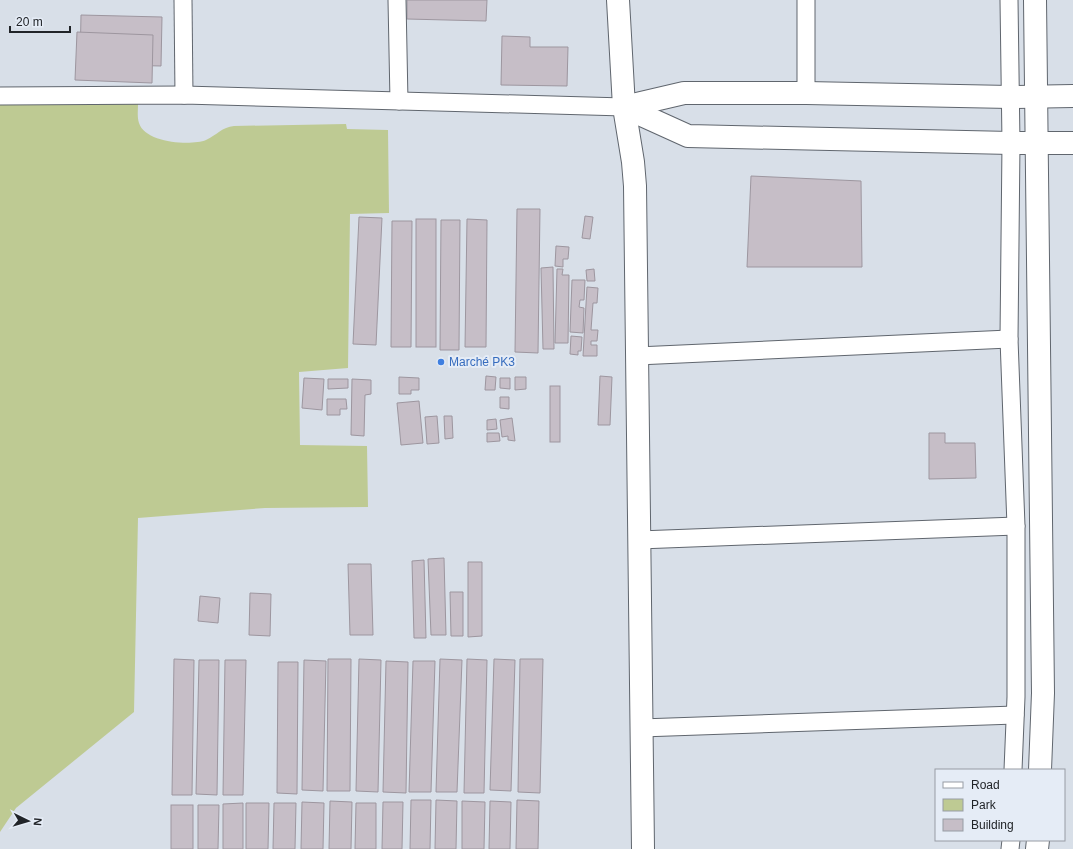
<svg xmlns="http://www.w3.org/2000/svg" width="1073" height="849" font-family="Arial,sans-serif">
<style>
.green{fill:#beca93}
.building{fill:#c6bec7;stroke:#9d969f}
.lines{fill:none;stroke-linecap:round;stroke-linejoin:round}
.street-casing{stroke:#60666e;stroke-width:19}
.secondary-casing{stroke:#60666e;stroke-width:24}
.street{stroke:#fff;stroke-width:17}
.secondary{stroke:#fff;stroke-width:22}
.shop-dot{fill:#3f7fe0;stroke:#e5ecf6;stroke-width:1.5}
.labels{text-anchor:middle;stroke-width:4;stroke-linejoin:round;paint-order:stroke}
.shop-label{font-size:12px;fill:#366cbe;stroke:#e5ecf6;text-anchor:start}
</style>
<rect width="100%" height="100%" fill="#d8dfe8"/>
<!-- green -->
<path class="green" d="M0 104H138C138 110 137 117 139 123 145 143 191 146 206 140 217 135 222 127 234 126L346 124 347 129 388 130 389 213 350 214 348 368 299 372 300 445 367 446 368 507 265 508 138 518 134 712 16 808 0 832Z"/>
<!-- building -->
<g class="building">
<path d="M407 0H487L486 21 407 19Z"/>
<path d="M81 15 162 17 161 66 80 64Z"/>
<path d="M77 32 153 35 152 83 75 80Z"/>
<path d="M502 36 530 37V47H568L567 86 501 85Z"/>
<path d="M751 176 861 181 862 267H747Z"/>
<path d="M517 209H540L538 353 515 352Z"/>
<path d="M585 216 593 217 590 239 582 238Z"/>
<path d="M359 217 382 218 376 345 353 344Z"/>
<rect x="416" y="219" width="20" height="128"/>
<path d="M467 219 487 220 486 347H465Z"/>
<path d="M441 220H460L459 350H440Z"/>
<path d="M392 221H412L411 347H391Z"/>
<path d="M556 246 569 247 568 259H563V267L555 266Z"/>
<path d="M553 267 554 349H543L541 268Z"/>
<path d="M557 269H563L562 275H569L568 343H555Z"/>
<path d="M594 269 595 281H587L586 270Z"/>
<path d="M572 280H585L584 300H580L579 307 584 308 583 333 570 332Z"/>
<path d="M587 287 598 288 597 303H593L591 330H598L597 341H591V345H597V356H583Z"/>
<path d="M571 336 582 337 581 351H578V355L570 354Z"/>
<path d="M486 376 496 377 495 390H485Z"/>
<path d="M600 376 612 377 610 425H598Z"/>
<path d="M399 377 419 378V390H411V394H399Z"/>
<path d="M515 377H526V389L515 390Z"/>
<path d="M304 378 324 379 322 410 302 408Z"/>
<path d="M500 378H510V389L500 388Z"/>
<path d="M328 379H348V388L328 389Z"/>
<path d="M352 379 371 380V394L365 395 364 436 351 435Z"/>
<rect x="550" y="386" width="10" height="56"/>
<path d="M500 397H509V409L500 408Z"/>
<path d="M327 399H346L347 409H340V415H327Z"/>
<path d="M419 401 423 443 401 445 397 403Z"/>
<path d="M437 416 439 443 427 444 425 417Z"/>
<path d="M444 416H452L453 438 445 439Z"/>
<path d="M512 418 515 441 508 440V436L502 437 500 420Z"/>
<path d="M496 419 497 429 487 430V420Z"/>
<path d="M487 433H499L500 441 487 442Z"/>
<path d="M929 433H945V443H975L976 478 929 479Z"/>
<path d="M444 558 446 635H431L428 559Z"/>
<path d="M424 560 426 638H414L412 561Z"/>
<path d="M468 562H482V636L468 637Z"/>
<path d="M348 564H371L373 635H350Z"/>
<path d="M450 592H463V636H451Z"/>
<path d="M250 593 271 594 270 636 249 635Z"/>
<path d="M200 596 220 598 218 623 198 621Z"/>
<path d="M174 659 194 660 192 795H172Z"/>
<path d="M328 659H351L350 791H327Z"/>
<path d="M359 659 381 660 378 792 356 791Z"/>
<path d="M440 659 462 660 457 792H436Z"/>
<path d="M467 659 487 660 484 793H464Z"/>
<path d="M494 659 515 660 511 791 490 790Z"/>
<path d="M520 659H543L540 793 518 792Z"/>
<path d="M199 660H219L217 795 196 794Z"/>
<path d="M225 660H246L243 795H223Z"/>
<path d="M304 660 326 661 323 791 302 790Z"/>
<path d="M386 661 408 662 406 793 383 792Z"/>
<path d="M413 661H435L431 792H409Z"/>
<path d="M278 662H298L297 794 277 793Z"/>
<path d="M411 800H431L430 849H410Z"/>
<path d="M436 800 457 801 456 849H435Z"/>
<path d="M517 800 539 801 538 849H516Z"/>
<path d="M330 801 352 802 351 849H329Z"/>
<path d="M462 801 485 802 484 849H462Z"/>
<path d="M490 801 511 802 510 849H489Z"/>
<path d="M302 802 324 803 323 849H301Z"/>
<path d="M383 802H403L402 849H382Z"/>
<path d="M243 803V849H223V804Z"/>
<path d="M246 803H269L268 849H246Z"/>
<path d="M274 803H296L295 849H273Z"/>
<path d="M356 803H376V849H355Z"/>
<rect x="171" y="805" width="22" height="44"/>
<path d="M198 805H219L218 849H198Z"/>
</g>
<g class="lines">
<!-- street casing -->
<g class="street-casing">
<g id="street">
<path d="M183 0 184 95"/>
<path d="M397 0 399 101"/>
<path d="M1009 0 1011 143 1009 339 1016 526V697L1013 770"/>
<path d="M806 93V0"/>
<path d="M0 96 184 95 624 107"/>
<path d="M637 356 1009 339"/>
<path d="M639 540 1016 526"/>
<path d="M641 728 1015 715"/>
<path d="M1010 849 1011 840"/>
</g>
</g>
<!-- secondary casing -->
<g class="secondary-casing">
<g id="secondary">
<path d="M618 0 624 107 633 162 635 186 643 849"/>
<path d="M1035 0 1043 693 1040 770"/>
<path d="M624 107 688 136 1011 143H1073"/>
<path d="M624 107 684 93H806L1010 97 1073 96"/>
<path d="M1037 849 1038 840"/>
</g>
</g>
<!-- street -->
<use href="#street" class="street"/>
<!-- secondary -->
<use href="#secondary" class="secondary"/>
</g>
<!-- markers -->
<circle class="shop-dot" cx="441" cy="362" r="4"/>
<g class="labels">
<!-- shop labels -->
<g class="shop-label">
<text x="449" y="366">Marché PK3</text>
</g>
</g>
<!-- legend -->
<rect x="935" y="769" width="130" height="72" fill="#e5ecf6" stroke="#979ca4"/>
<rect x="943" y="782" width="20" height="6" fill="#ffffff" stroke="#979ca4"/>
<text x="971" y="789" font-size="12" fill="#212428">Road</text>
<rect x="943" y="799" width="20" height="12" fill="#beca93" stroke="#979ca4"/>
<text x="971" y="809" font-size="12" fill="#212428">Park</text>
<rect x="943" y="819" width="20" height="12" fill="#c6bec7" stroke="#979ca4"/>
<text x="971" y="829" font-size="12" fill="#212428">Building</text>
<!-- north arrow -->
<g transform="translate(28 821) rotate(95)" stroke="#e5ecf6" stroke-width="3" paint-order="stroke">
<path d="M0-3L7 15L0 10L-7 15Z" fill="#212428"/>
<text y="-6" font-size="11" font-weight="bold" text-anchor="middle" fill="#212428">N</text>
</g>
<!-- scale -->
<path d="M10 26v6h60v-6" fill="none" stroke="#212428" stroke-width="2"/>
<text x="16" y="26" font-size="12" fill="#212428" stroke="#e5ecf6" stroke-width="3" paint-order="stroke">20 m</text>
</svg>
